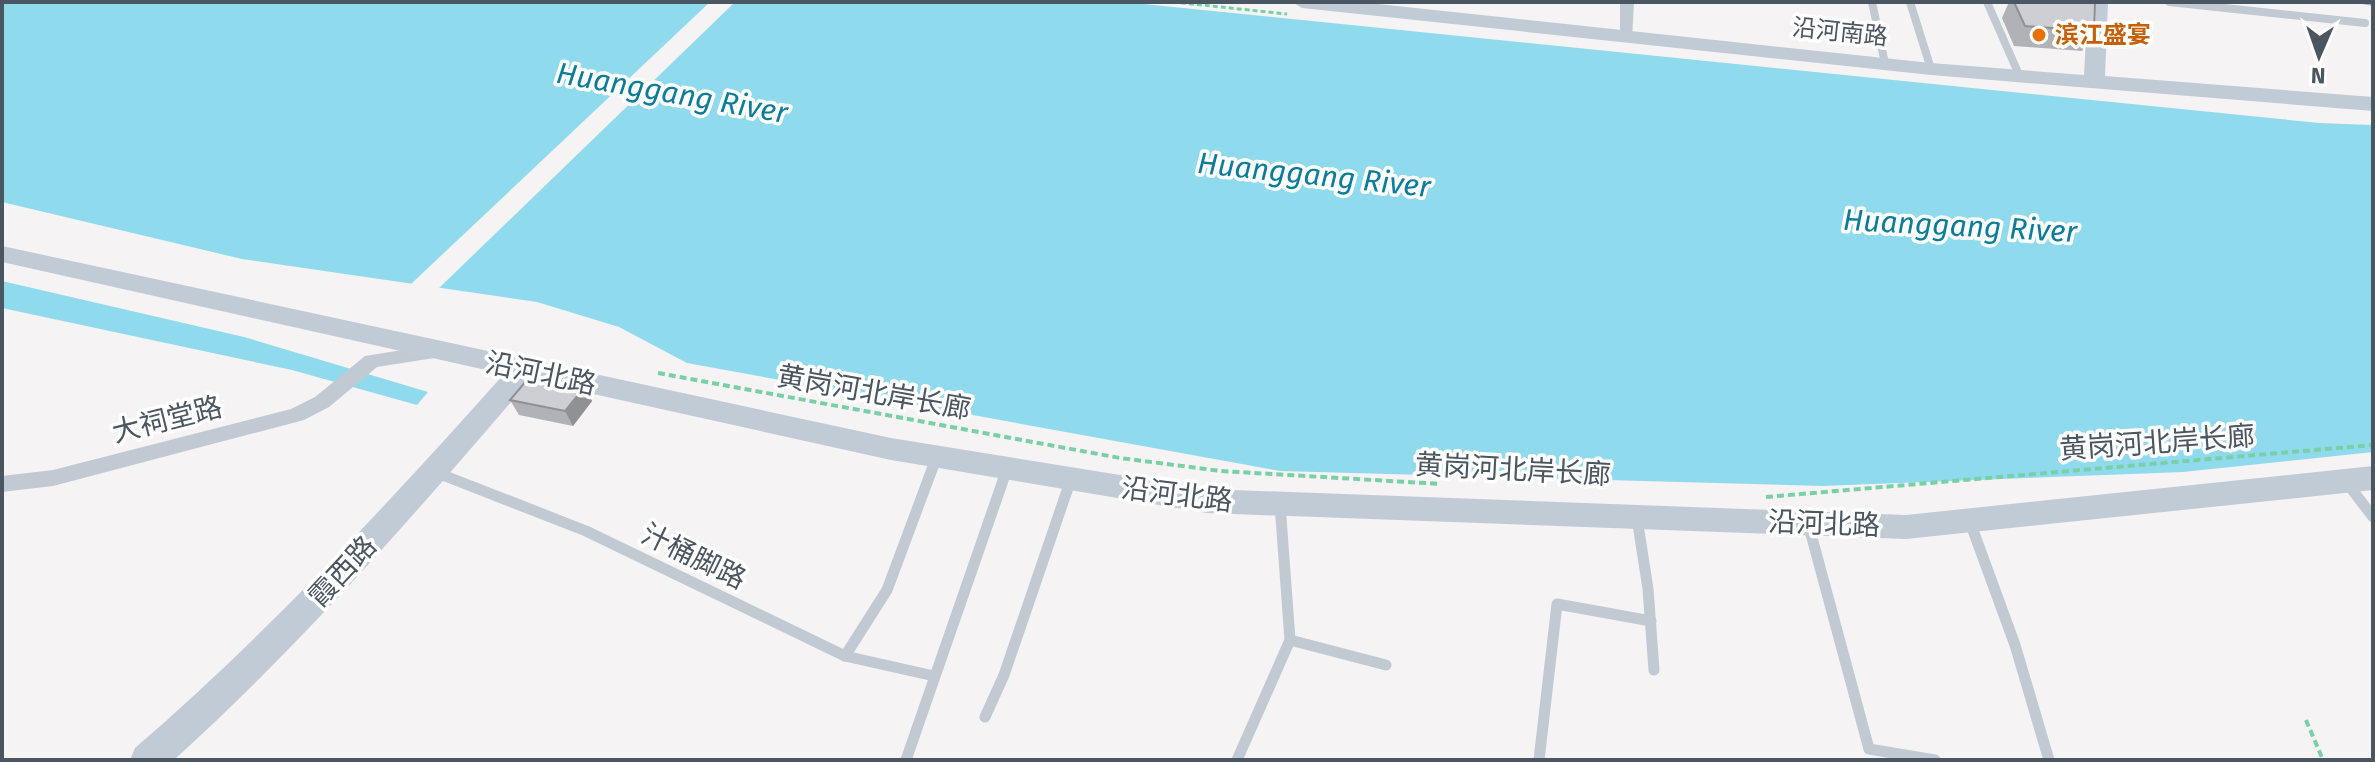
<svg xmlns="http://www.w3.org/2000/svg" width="2375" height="762" font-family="'Fira Sans','Noto Sans SC',sans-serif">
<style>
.water{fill:#90daee}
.pier{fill:#f5f3f3}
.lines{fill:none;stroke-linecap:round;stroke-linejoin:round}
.path-far1{stroke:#7ad0a6;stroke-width:3;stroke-dasharray:5 3;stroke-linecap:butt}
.path{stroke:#7ad0a6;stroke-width:4;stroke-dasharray:7 4;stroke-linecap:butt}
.lane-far1{stroke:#c1cad2;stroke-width:8}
.lane{stroke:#c1cad2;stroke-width:11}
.street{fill:#c1cad2;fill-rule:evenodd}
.secondary{fill:#c1cbd6;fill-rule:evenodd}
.wall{fill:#b0b2b7}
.shaded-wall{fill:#909195}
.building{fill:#cdcfd5;stroke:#909195;stroke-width:2}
.food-dot{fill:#e8710a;stroke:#fff;stroke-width:3}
.labels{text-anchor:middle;stroke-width:7;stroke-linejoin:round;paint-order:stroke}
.far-street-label{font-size:24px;fill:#4a5661;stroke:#fff}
.far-food-label{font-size:24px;font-weight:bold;fill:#c56008;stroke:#fff;text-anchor:start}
.street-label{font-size:28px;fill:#4a5661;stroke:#fff}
.water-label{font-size:30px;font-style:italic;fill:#0c7c9b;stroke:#fff}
</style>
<rect width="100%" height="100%" fill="#f5f3f3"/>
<!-- water -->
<g class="water">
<path d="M2 2H1124L2319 123 2373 125V452L2183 472 1822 486 1280 471 687 363 619 327 537 302 242 259 2 202Z"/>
<path d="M2 281 244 337 428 392 417 405 292 370 2 308Z"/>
</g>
<!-- pier -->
<path class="pier" d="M710 2H735L437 290 411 284Z"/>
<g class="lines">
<!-- path-far1 -->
<path class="path-far1" d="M1173 2 1287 14"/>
<!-- path -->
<g class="path">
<path d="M658 373 1120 458 1221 471 1441 484"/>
<path d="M1766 497 2373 445"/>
<path d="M2306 720 2323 760"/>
</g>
<!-- lane-far1 -->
<g class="lane-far1">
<path d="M1872 2 1885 63"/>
<path d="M1910 2 1931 69"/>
<path d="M1987 2 2020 77"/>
<path d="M2169 2 2365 23"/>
</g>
<!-- lane -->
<g class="lane">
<path d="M435 472 586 531 845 656 934 676"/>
<path d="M2347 483 2373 517"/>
<path d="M1280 504 1290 640 1386 665"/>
<path d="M1637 518 1648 589 1654 670"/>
<path d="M1970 522 2015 645 2049 760"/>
<path d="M1808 523 1869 749 1935 760"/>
<path d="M845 656 887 590 937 456"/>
<path d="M985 717 1004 675 1071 479"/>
<path d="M906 760 1007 469"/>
<path d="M1237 760 1290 640"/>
<path d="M1539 760 1557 604 1651 621"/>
</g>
<!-- street -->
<g class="street">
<path d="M1620 2H1634L1632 39 1627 40 1620 36Z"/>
<path d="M440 344 447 346 450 351 447 356 377 367 329 407 304 420 53 486 2 492V476L53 470 291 409 315 397 365 356Z"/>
</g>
<!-- secondary -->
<g class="secondary">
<path d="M1292 2H1359L1931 63 2084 75 2088 2H2108L2105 76 2373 97V111L1931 75 1302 8Z"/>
<path d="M2 246 891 438 1207 489 1906 515 2373 466V490L1906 539 1207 513 891 460 530 380C417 512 303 643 174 760H130L135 748C268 633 387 505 504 374L2 262Z"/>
</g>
</g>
<!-- wall -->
<g class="wall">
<path d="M2009 2H2095L2094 31 2082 51 2014 46 2002 18Z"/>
<path d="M2361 2H2373V6L2362 4Z"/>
<path d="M585 386 592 401 573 426 519 415 510 400Z"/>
</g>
<!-- shaded-wall -->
<path class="shaded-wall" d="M585 386 592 401 573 426 565 411Z"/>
<!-- building -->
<g class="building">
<path d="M2014 2H2095L2094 31 2025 26Z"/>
<path d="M531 375 585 386 565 411 510 400Z"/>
</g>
<!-- markers -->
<circle class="food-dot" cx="2039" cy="35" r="8"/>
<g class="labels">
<!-- far-street labels -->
<g class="far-street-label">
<text transform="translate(1840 32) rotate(6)" y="8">沿河南路</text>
</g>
<!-- far-food labels -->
<g class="far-food-label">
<text x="2055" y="43">滨江盛宴</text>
</g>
<!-- street labels -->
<g class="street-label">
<text transform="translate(541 373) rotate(12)" y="10">沿河北路</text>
<text transform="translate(874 392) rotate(10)" y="10">黄岗河北岸长廊</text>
<text transform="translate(167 419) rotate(-14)" y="10">大祠堂路</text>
<text transform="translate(2157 442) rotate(-4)" y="10">黄岗河北岸长廊</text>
<text transform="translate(1513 469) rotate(3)" y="10">黄岗河北岸长廊</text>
<text transform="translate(1177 494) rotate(7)" y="10">沿河北路</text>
<text transform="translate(1824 523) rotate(2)" y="10">沿河北路</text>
<text transform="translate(694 556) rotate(26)" y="10">汁桶脚路</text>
<text transform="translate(342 571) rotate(-47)" y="10">霞西路</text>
</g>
<!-- water labels -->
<g class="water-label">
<text transform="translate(672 93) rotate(10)" y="10">Huanggang River</text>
<text transform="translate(1314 175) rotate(6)" y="10">Huanggang River</text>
<text transform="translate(1960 226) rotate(3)" y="10">Huanggang River</text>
</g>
</g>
<!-- border -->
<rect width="2375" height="762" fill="none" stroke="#4a5661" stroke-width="8"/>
<!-- north arrow -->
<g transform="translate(2319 56) rotate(182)" stroke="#ffffff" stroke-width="6" paint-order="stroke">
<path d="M0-6L14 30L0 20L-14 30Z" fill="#4a5661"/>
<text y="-12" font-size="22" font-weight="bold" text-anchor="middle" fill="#4a5661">N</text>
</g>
</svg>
